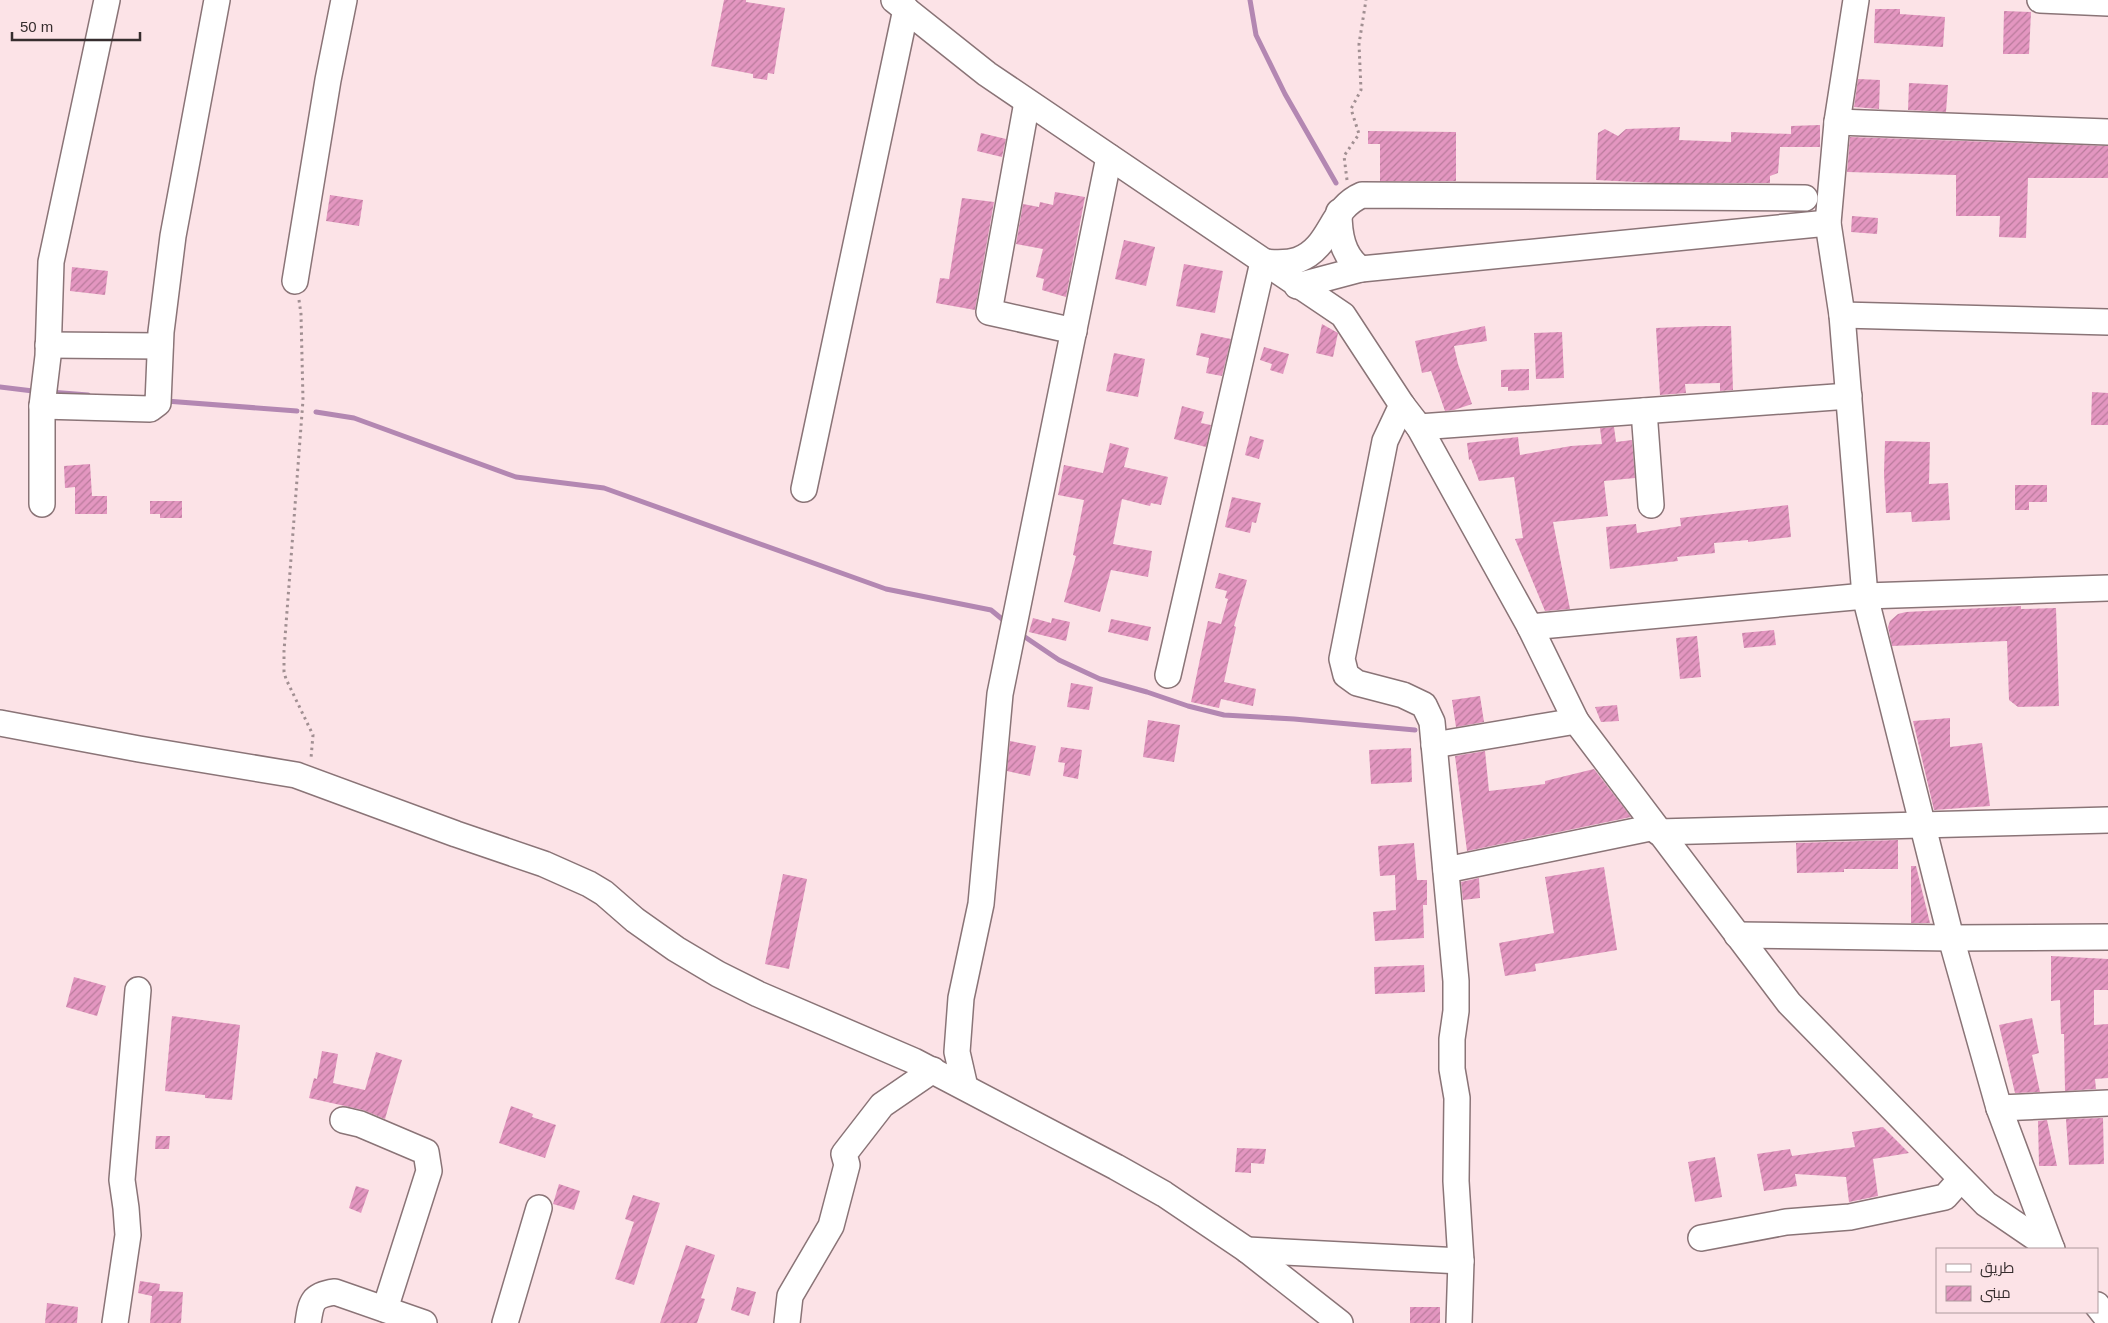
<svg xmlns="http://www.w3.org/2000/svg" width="2108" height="1323" font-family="Helvetica,Cairo,sans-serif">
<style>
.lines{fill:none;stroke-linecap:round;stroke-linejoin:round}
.stream{stroke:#b387b2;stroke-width:5}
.building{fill:url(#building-hatch)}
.minor-casing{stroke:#8a7477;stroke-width:28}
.path{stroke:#a18f92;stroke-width:3;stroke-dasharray:2.5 4;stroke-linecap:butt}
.minor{stroke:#fff;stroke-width:25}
</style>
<defs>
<pattern id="building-hatch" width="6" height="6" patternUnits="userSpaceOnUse" patternTransform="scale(1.25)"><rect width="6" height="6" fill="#e396c0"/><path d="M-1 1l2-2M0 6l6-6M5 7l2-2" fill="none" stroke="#b97b9c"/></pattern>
</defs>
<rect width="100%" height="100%" fill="#fce3e7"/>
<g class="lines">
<!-- stream -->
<g class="stream">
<path d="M1250 0 1256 35 1285 94 1336 183"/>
<path d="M0 387 33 391"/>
<path d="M50 392 88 395"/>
<path d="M166 401 297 411"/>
<path d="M316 412 354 418 516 477 604 488 886 589 991 610 1002 619"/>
<path d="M1022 635 1059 660 1100 679 1147 692 1188 706 1224 715 1294 719 1415 730"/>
</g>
</g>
<!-- building -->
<g class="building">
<path d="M724 0H746V2L785 8 774 74 768 73 767 80 753 78V74L711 66Z"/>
<path d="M1875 9H1900V14L1945 17 1943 47 1874 43Z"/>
<path d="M2004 11 2031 12 2029 54H2003Z"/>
<path d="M1858 79 1880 80 1879 109 1854 107Z"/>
<path d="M1909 83 1948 85 1946 112 1908 110Z"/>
<path d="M1820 125V147H1780L1778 173 1770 176V183H1656L1596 180 1598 133 1605 129 1618 136 1626 129 1680 127 1679 140 1731 142V132L1791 134V126Z"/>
<path d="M1368 131 1456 132V181H1380V144H1368Z"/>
<path d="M981 133 1006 139 1002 157 977 151Z"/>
<path d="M1850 137 2108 146V178H2028L2026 238 1999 237 2000 216H1956V175L1847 172Z"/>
<path d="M1055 192 1085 197 1066 297 1042 290 1044 279 1036 277 1043 249 1016 244 1023 204 1039 207 1040 202 1053 205Z"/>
<path d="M330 195 363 200 359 226 326 221Z"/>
<path d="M962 198 994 202 975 310 936 303 940 278 949 279Z"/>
<path d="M1852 216 1878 218 1877 234 1851 232Z"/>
<path d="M1124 240 1155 247 1146 286 1115 279Z"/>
<path d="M1184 264 1223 271 1215 313 1176 306Z"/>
<path d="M72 267 108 271 105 295 70 291Z"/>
<path d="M1322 324 1338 333 1333 357 1316 353Z"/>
<path d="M1485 326 1487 341 1454 346 1458 364 1472 404 1454 410 1445 411 1431 371 1422 373 1415 341Z"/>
<path d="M1705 326H1731L1733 390 1720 391V383L1685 384 1686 393 1660 395 1656 328Z"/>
<path d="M1562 332 1564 378 1536 379 1534 333Z"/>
<path d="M1201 333 1231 339 1222 376 1206 373 1209 358 1196 355Z"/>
<path d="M1264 347 1289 354 1283 374 1270 370 1272 364 1260 360Z"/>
<path d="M1114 353 1145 359 1138 397 1106 391Z"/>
<path d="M1529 369V390L1508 391V387H1501V370Z"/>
<path d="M2092 392 2108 393V425H2091Z"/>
<path d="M1182 406 1204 412 1201 423 1211 425 1206 447 1174 439Z"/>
<path d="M1614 427 1616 442 1632 440 1635 478 1604 481 1608 516 1553 522 1570 609 1545 611 1515 539 1523 538 1514 477 1479 481 1471 459 1469 460 1467 443 1518 437 1520 455 1571 446 1602 444 1600 428Z"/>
<path d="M1250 436 1264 440 1259 459 1245 455Z"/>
<path d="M1885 441 1930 442 1929 484 1948 483 1950 520 1912 522 1911 512 1886 513 1884 473Z"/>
<path d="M1110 443 1129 448 1124 467 1168 477 1161 505 1151 503 1150 506 1122 499 1113 544 1152 551 1148 577 1111 570 1100 612 1064 602 1076 556 1073 555 1084 500 1058 495 1064 465 1103 473Z"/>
<path d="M90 464 92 496H107V514H75V487L65 488 64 466Z"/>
<path d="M2015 485H2047V502H2029V510H2015Z"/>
<path d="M1232 497 1261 503 1256 523 1252 522 1250 533 1225 527Z"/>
<path d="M150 501H182V518H160V514H150Z"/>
<path d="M1788 505 1791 537 1748 542V540L1714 543 1715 553 1677 557 1678 561 1610 569 1606 527 1636 524 1637 533 1681 526 1680 518Z"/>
<path d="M1219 573 1247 580 1234 626 1236 627 1224 682 1256 689 1253 706 1221 699 1219 708 1191 702 1208 621 1221 624 1228 599 1225 598 1227 591 1215 588Z"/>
<path d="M2021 606V609L2056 608 2059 706 2018 707 2009 700 2007 641 1892 646 1888 627 1890 621 1898 614 1906 612Z"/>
<path d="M1033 618 1051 623 1052 618 1070 622 1066 641 1029 632Z"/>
<path d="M1111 619 1151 627 1148 641 1108 632Z"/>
<path d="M1774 630 1776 645 1744 648 1742 633Z"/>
<path d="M1697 636 1701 677 1680 679 1676 638Z"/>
<path d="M1071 683 1093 687 1089 710 1067 707Z"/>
<path d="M1480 696 1484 722 1456 727 1452 700Z"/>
<path d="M1617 705 1619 721 1601 722 1595 707Z"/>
<path d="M1950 718V747L1982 743 1990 806 1934 810 1913 721Z"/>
<path d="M1148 720 1180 725 1174 762 1143 757Z"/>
<path d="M1010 741 1036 746 1030 776 1007 771Z"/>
<path d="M1061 747 1082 750 1078 779 1063 776 1065 763 1058 762Z"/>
<path d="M1411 748 1412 782 1371 784 1369 750Z"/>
<path d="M1485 751 1489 791 1545 784V781L1594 769 1631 817 1467 851 1455 756Z"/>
<path d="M1898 840V869H1844V872L1797 873 1796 843Z"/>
<path d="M1414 843 1417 880H1427V905H1423L1424 938 1375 941 1373 912 1396 910 1395 875 1380 876 1378 846Z"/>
<path d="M1911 866H1916L1930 923H1911Z"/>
<path d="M1604 867 1617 950 1535 964 1536 971 1505 976 1499 943 1554 933 1545 877Z"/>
<path d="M783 874 807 879 789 969 765 964Z"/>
<path d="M1479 878 1480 898 1463 900 1461 882Z"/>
<path d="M2051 956 2108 959V990H2094V1025L2108 1024V1078L2095 1079 2096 1089 2065 1091 2064 1034H2061L2060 1000 2051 1001Z"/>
<path d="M1424 965 1425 992 1375 994 1374 967Z"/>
<path d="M74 977 106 986 97 1016 66 1007Z"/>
<path d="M172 1016 240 1025 232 1100 205 1098V1095L165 1091Z"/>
<path d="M2032 1018 2039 1053 2032 1055 2040 1092 2015 1093 1999 1025Z"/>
<path d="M322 1051 338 1054 333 1083 365 1090 376 1052 402 1060 385 1119 363 1110 309 1098 314 1078 317 1079Z"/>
<path d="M511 1106 533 1114 532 1117 556 1125 545 1158 499 1143Z"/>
<path d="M2103 1118 2104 1164 2069 1165 2066 1119Z"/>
<path d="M2047 1120 2057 1166H2039L2038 1121Z"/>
<path d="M1883 1127 1909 1153 1873 1159 1878 1196 1849 1202 1846 1177 1795 1174 1797 1186 1764 1191 1757 1154 1790 1149 1792 1156 1855 1147 1852 1132Z"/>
<path d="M156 1136H170L169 1149H155Z"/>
<path d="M1237 1148 1266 1149 1264 1164 1251 1163V1173L1235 1172Z"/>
<path d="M1715 1157 1722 1197 1695 1202 1688 1162Z"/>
<path d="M559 1184 580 1191 574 1210 553 1204Z"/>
<path d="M356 1186 369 1190 361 1213 349 1208Z"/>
<path d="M633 1195 660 1203 634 1285 615 1279 634 1222 625 1219Z"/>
<path d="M686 1245 715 1255 701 1298 705 1299 697 1323H660Z"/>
<path d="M140 1281 160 1284 159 1291 183 1292 181 1323H150L152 1296 138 1293Z"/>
<path d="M737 1287 756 1292 749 1316 731 1310Z"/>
<path d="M47 1303 78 1307 77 1323H45Z"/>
<rect x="1410" y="1307" width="30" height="16"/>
</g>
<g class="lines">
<!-- minor casing -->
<g class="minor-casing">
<g id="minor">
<path d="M894 0 987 74 1343 315 1402 405 1419 427 1530 627 1576 721 1789 1003 1986 1204 2052 1249"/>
<path d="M1856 0 1837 122 1828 223 1842 315 1865 596 1951 938 1999 1108 2051 1247"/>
<path d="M2040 0 2108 3"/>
<path d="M1027 102 989 312 1074 331"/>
<path d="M1837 122 2108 132"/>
<path d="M1339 212C1339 233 1342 256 1361 269"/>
<path d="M295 281 328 80 344 0"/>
<path d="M1297 286 1361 269 1828 223"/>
<path d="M1842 315 2108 322"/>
<path d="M48 345 160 346"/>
<path d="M1402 405 1385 441 1342 659 1346 675 1357 683 1403 695 1424 705 1432 722 1456 981V1011L1452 1039V1069L1457 1098 1456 1181 1461 1261 1459 1323"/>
<path d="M42 406 150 409 158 403 161 332 173 236 217 0"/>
<path d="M1644 411 1651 505"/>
<path d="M1419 427 1849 396"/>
<path d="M804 489 906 9"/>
<path d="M42 504V406L48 356 51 262 107 0"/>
<path d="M1530 627 1865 596 2108 588"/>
<path d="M1168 675 1263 262C1275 263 1287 264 1298 260 1332 247 1329 209 1362 195L1805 198"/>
<path d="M0 723 139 749 296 775 456 834 544 864 589 884 604 893 635 920 676 949 718 974 758 994 914 1061 1116 1167 1164 1194 1247 1250 1340 1323"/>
<path d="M1434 745 1576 721"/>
<path d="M1658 832 2108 820"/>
<path d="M1446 870 1655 827"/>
<path d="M1737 935 1951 938 2108 937"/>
<path d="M965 1087 957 1052 961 998 981 904 1000 694 1109 157"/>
<path d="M1999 1108 2108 1103"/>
<path d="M343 1120 360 1124 426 1152 429 1171 385 1309"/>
<path d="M1701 1238 1786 1222 1850 1217 1945 1197 1961 1179"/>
<path d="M1247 1250 1461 1261"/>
<path d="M2097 1305 2108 1319"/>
<path d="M115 1323 128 1235 126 1208 122 1180 138 990"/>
<path d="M308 1323C311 1302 312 1295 335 1292L424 1323"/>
<path d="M505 1323 539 1208"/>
<path d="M787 1323 790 1296 831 1226 847 1165 844 1154 882 1105 933 1070"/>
</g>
</g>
<!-- path -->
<g class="path">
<path d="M1347 180 1344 156 1359 134 1351 109 1361 90 1359 44 1366 0"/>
<path d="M299 300 301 314 303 400 284 651V672L286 679 313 735 311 758"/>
</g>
<!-- minor -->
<use href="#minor" class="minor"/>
</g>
<!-- legend -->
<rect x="1936" y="1248" width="162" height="65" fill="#fce3e7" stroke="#ad9a9d"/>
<rect x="1946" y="1264" width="25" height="8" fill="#ffffff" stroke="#ad9a9d"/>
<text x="1980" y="1273" font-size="15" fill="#362d2e">طريق</text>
<rect x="1946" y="1286" width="25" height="15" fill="url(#building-hatch)" stroke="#ad9a9d"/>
<text x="1980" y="1298" font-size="15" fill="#362d2e">مبنى</text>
<!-- scale -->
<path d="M12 32v8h128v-8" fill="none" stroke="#362d2e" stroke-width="2.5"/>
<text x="20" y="32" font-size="15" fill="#362d2e" stroke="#fce3e7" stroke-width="4" paint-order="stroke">50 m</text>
</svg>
